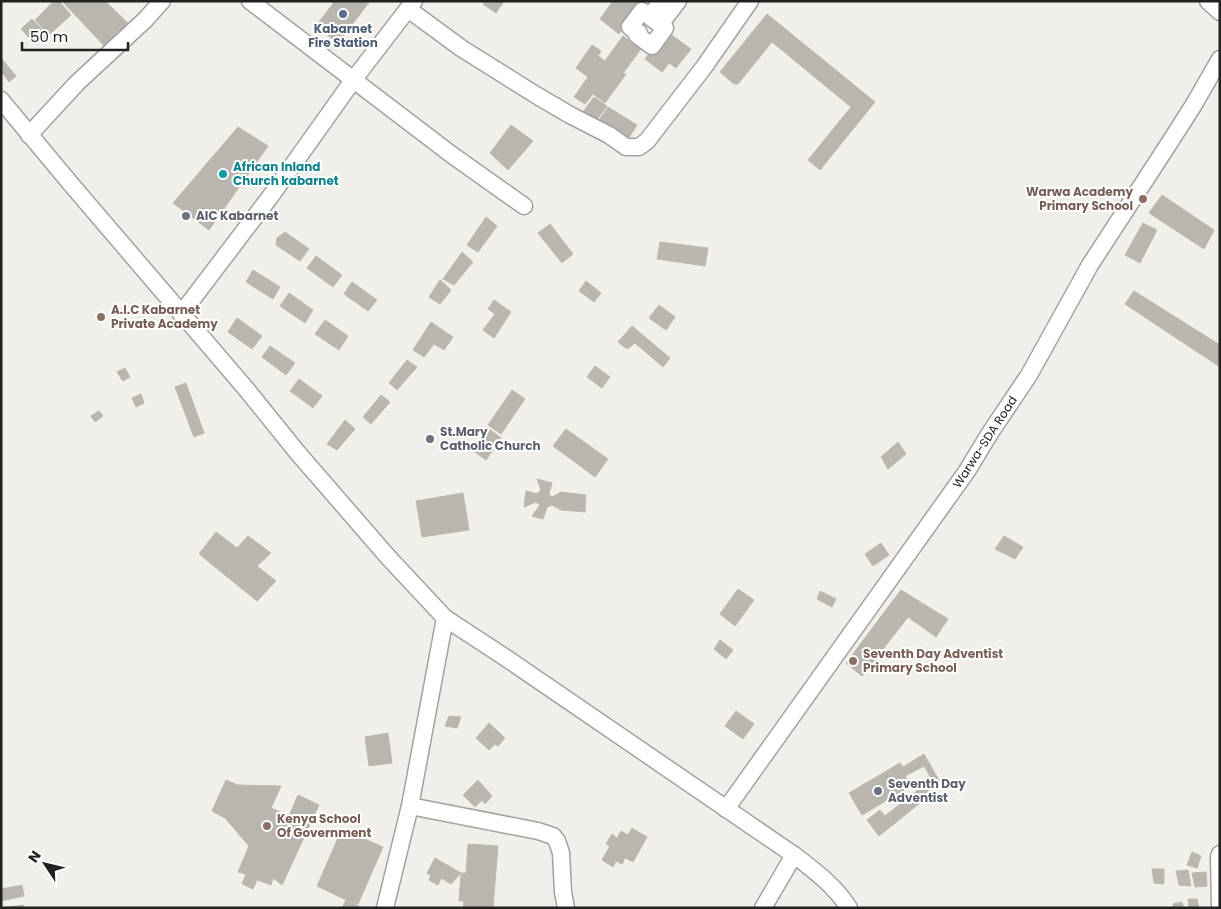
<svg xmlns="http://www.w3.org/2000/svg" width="1221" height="909" font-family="Poppins,sans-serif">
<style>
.building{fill:#b9b5af;stroke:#c0b8ad}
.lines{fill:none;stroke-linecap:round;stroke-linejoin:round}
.street-casing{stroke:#a2a2a2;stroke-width:19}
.street{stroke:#fff;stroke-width:16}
.service-dot{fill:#5c6f8a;stroke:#fff;stroke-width:2}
.culture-dot{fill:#0f9aa8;stroke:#fff;stroke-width:2}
.education-dot{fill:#8d6e63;stroke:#fff;stroke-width:2}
.worship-dot{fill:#6b7280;stroke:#fff;stroke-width:2}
.labels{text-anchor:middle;stroke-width:4;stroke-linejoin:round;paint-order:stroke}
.service-label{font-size:12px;font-weight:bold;fill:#4e5e75;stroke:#fff}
.culture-label{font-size:12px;font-weight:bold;fill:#0d838f;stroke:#fff;text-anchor:start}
.education-label{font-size:12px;font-weight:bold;fill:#785e54;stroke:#fff;text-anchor:start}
.worship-label{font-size:12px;font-weight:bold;fill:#5b616d;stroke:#fff;text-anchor:start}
.street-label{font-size:12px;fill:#212121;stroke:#fff}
</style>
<rect width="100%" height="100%" fill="#f0efe9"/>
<!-- building -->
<g class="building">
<path d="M54 1H59L71 15 49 35 35 20Z"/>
<path d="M62 1H105L133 28 109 51Z"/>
<path d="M335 1H370L338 43 316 26Z"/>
<path d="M485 1H504L496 13 483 4Z"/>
<path d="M613 1H643L619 34 600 19Z"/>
<path d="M767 14 875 102 820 170 808 160 851 107 772 42 738 84H734L720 72Z"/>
<path d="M32 19 49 37 43 43 39 38 34 43 21 29Z"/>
<path d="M666 31 691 49 676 68 669 63 662 72 645 59Z"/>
<path d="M623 36 641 49 623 73 626 74 605 103 593 94 585 104 574 97 588 77 576 68 592 45 601 51 598 56 605 61Z"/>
<path d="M1 58 16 76 9 82 1 71Z"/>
<path d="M594 97 607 106 596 121 583 112Z"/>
<path d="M608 107 637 125 628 139 599 120Z"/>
<path d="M511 125 533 141 508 170 490 153Z"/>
<path d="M238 127 268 146 209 230 173 203Z"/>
<path d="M1162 195 1214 230 1204 249 1149 213Z"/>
<path d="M486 217 497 226 478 252 467 245Z"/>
<path d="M1143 223 1157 230 1140 263 1125 255Z"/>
<path d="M550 224 573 254 562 263 538 233Z"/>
<path d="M285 232 309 249 300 261 276 245 277 238Z"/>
<path d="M660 242 708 248 705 266 657 259Z"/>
<path d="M462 252 473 262 454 285 443 279Z"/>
<path d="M316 256 342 275 333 287 307 268Z"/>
<path d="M253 270 280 287 273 299 246 282Z"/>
<path d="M440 280 451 290 440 304 429 297Z"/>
<path d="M586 281 601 293 594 302 579 291Z"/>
<path d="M352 282 377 300 368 311 344 294Z"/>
<path d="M1134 291 1220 345V367L1125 304Z"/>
<path d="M289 293 313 310 305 323 280 306Z"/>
<path d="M494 300 511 312 494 338 483 330 495 314 488 309Z"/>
<path d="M659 305 675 317 666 330 649 318Z"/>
<path d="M237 318 262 336 252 349 228 332Z"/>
<path d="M325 320 348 336 339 350 315 334Z"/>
<path d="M431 322 453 337 444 350 434 344 424 357 413 350Z"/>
<path d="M632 326 670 358 663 367 635 343 627 349 618 342Z"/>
<path d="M270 346 295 363 286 375 262 357Z"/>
<path d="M407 360 417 367 397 390 389 383Z"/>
<path d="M595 366 610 377 602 388 587 377Z"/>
<path d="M125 368 130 377 123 381 117 372Z"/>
<path d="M299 379 322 396 313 408 290 391Z"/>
<path d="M186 383 204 433 194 437 175 387Z"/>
<path d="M512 390 525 399 501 434 488 425Z"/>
<path d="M141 394 144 403 136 407 132 398Z"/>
<path d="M381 395 390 402 371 424 363 417Z"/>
<path d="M99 411 103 416 95 422 91 416Z"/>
<path d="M345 420 355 429 337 450 327 444Z"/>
<path d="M488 428 501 438 486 460 472 450Z"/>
<path d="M566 429 608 459 595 477 553 446Z"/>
<path d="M898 442 906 454 888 469 881 457Z"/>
<path d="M537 479 552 483 549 494 552 497 561 492 586 495 585 512 561 510 552 505 547 507 543 519 532 516 540 505 536 502 524 507 526 491 537 494 541 490Z"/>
<path d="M463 493 469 530 422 537 416 501Z"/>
<path d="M216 532 237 548 248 536 271 553 257 566 276 581 257 601 199 554Z"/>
<path d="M1004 536 1023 547 1015 559 995 549Z"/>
<path d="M881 543 889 555 873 566 865 554Z"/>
<path d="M738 589 754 600 735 626 720 614Z"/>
<path d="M901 590 948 619 936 637 908 617 862 676 846 663Z"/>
<path d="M820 591 836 599 832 607 817 599Z"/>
<path d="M720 640 733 650 726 659 714 649Z"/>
<path d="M736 711 754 724 743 739 725 726Z"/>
<path d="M449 716 461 717 457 728 445 726Z"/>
<path d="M489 723 505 738 498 746 495 744 489 750 476 738Z"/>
<path d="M388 733 392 763 369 766 365 737Z"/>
<path d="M924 754 940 782 935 785 924 766 905 776 911 786 862 815 849 793 900 763 903 767Z"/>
<path d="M226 780 238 785 281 786 271 808 289 816 298 795 319 805 282 885 273 878 271 885 257 880 253 889 242 884 246 874 238 872 249 846 225 818 212 811Z"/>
<path d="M478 780 492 796 485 804 482 800 475 807 463 795Z"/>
<path d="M924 785 931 794 879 836 867 820 880 810 885 816Z"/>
<path d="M632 828 647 837 633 862 625 858 622 864 616 861 613 867 602 860 610 846 606 844 612 834 617 838 621 831 628 835Z"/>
<path d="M342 829 383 847 358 904 346 900 317 886Z"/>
<path d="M468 844 498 846 493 908H463L464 901H459L461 873H466Z"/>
<path d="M1192 852 1201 856 1197 868 1187 865Z"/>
<path d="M435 858 461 873 451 884 441 878 438 885 429 880 431 876 427 873Z"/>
<path d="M1152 869H1164V884L1154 883Z"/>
<path d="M1188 870 1191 886 1179 885 1176 871Z"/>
<path d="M1206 872 1207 886 1195 887 1192 873Z"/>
<path d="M22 885 24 896 1 901V889Z"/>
<path d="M1188 899H1197L1199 908H1189Z"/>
<path d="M346 900 361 907V908H342Z"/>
<path d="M1182 902 1184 908H1174L1173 904Z"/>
<path d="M23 905 24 908H2Z"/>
</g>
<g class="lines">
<!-- street casing -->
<g class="street-casing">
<g id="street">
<path d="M250 1 452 155 524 206"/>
<path d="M661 1 652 14 662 22 678 1"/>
<path d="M1208 1 1220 12"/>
<path d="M408 9 461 48 536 95 570 115 609 135 626 147H639L647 141 704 67 750 1"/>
<path d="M642 11 665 28 652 46 637 35 639 33 630 27Z"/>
<path d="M1 100 70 183 247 390 297 452 388 557 445 618 506 658 794 855C815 871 835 886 849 908"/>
<path d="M29 135 77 83 145 20 162 1"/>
<path d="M181 314 270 197 354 79 414 1"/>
<path d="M410 806 538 831 553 836 557 841 561 853 563 892 566 908"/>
<path d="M726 809 967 471 990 433 1029 375 1090 265 1168 145 1193 106 1220 59"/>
<path d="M1220 854 1219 857 1220 906"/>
<path d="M385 908 410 806 445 618"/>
<path d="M763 908 794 855"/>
</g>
</g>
<!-- street -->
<use href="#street" class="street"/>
</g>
<!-- markers -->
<circle class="service-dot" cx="343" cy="14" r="5"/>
<circle class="culture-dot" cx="223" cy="174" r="5"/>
<g class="education-dot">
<circle cx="1143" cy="199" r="5"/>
<circle cx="101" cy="317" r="5"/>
<circle cx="853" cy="661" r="5"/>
<circle cx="267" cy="826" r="5"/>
</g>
<g class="worship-dot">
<circle cx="186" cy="216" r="5"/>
<circle cx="430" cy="439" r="5"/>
<circle cx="878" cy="791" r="5"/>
</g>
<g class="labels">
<!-- service labels -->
<g class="service-label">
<text x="343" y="33">Kabarnet<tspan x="343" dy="14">Fire Station</tspan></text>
</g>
<!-- culture labels -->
<g class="culture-label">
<text x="233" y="171">African Inland<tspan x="233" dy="14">Church kabarnet</tspan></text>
</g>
<!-- education labels -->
<g class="education-label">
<text x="1133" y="196" text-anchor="end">Warwa Academy<tspan x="1133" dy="14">Primary School</tspan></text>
<text x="111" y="314">A.I.C Kabarnet<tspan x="111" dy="14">Private Academy</tspan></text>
<text x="863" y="658">Seventh Day Adventist<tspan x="863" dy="14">Primary School</tspan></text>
<text x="277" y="823">Kenya School<tspan x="277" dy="14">Of Government</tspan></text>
</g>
<!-- worship labels -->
<g class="worship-label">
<text x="196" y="220">AIC Kabarnet</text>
<text x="440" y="436">St.Mary<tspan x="440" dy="14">Catholic Church</tspan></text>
<text x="888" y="788">Seventh Day<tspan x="888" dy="14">Adventist</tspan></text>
</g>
<!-- street labels -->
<g class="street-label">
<text transform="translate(985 442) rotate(-57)" y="4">Warwa-SDA Road</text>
</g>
</g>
<!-- border -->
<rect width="1221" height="909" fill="none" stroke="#212121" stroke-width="5"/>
<!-- north arrow -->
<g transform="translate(45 864) rotate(305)" stroke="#ffffff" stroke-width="4" paint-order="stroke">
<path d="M0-4L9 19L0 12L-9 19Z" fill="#212121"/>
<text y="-8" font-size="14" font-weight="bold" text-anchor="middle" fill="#212121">N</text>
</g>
<!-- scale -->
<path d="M22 42v8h106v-8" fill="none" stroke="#212121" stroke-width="2.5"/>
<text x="30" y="42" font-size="15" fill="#212121" stroke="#ffffff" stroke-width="4" paint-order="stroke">50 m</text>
</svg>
